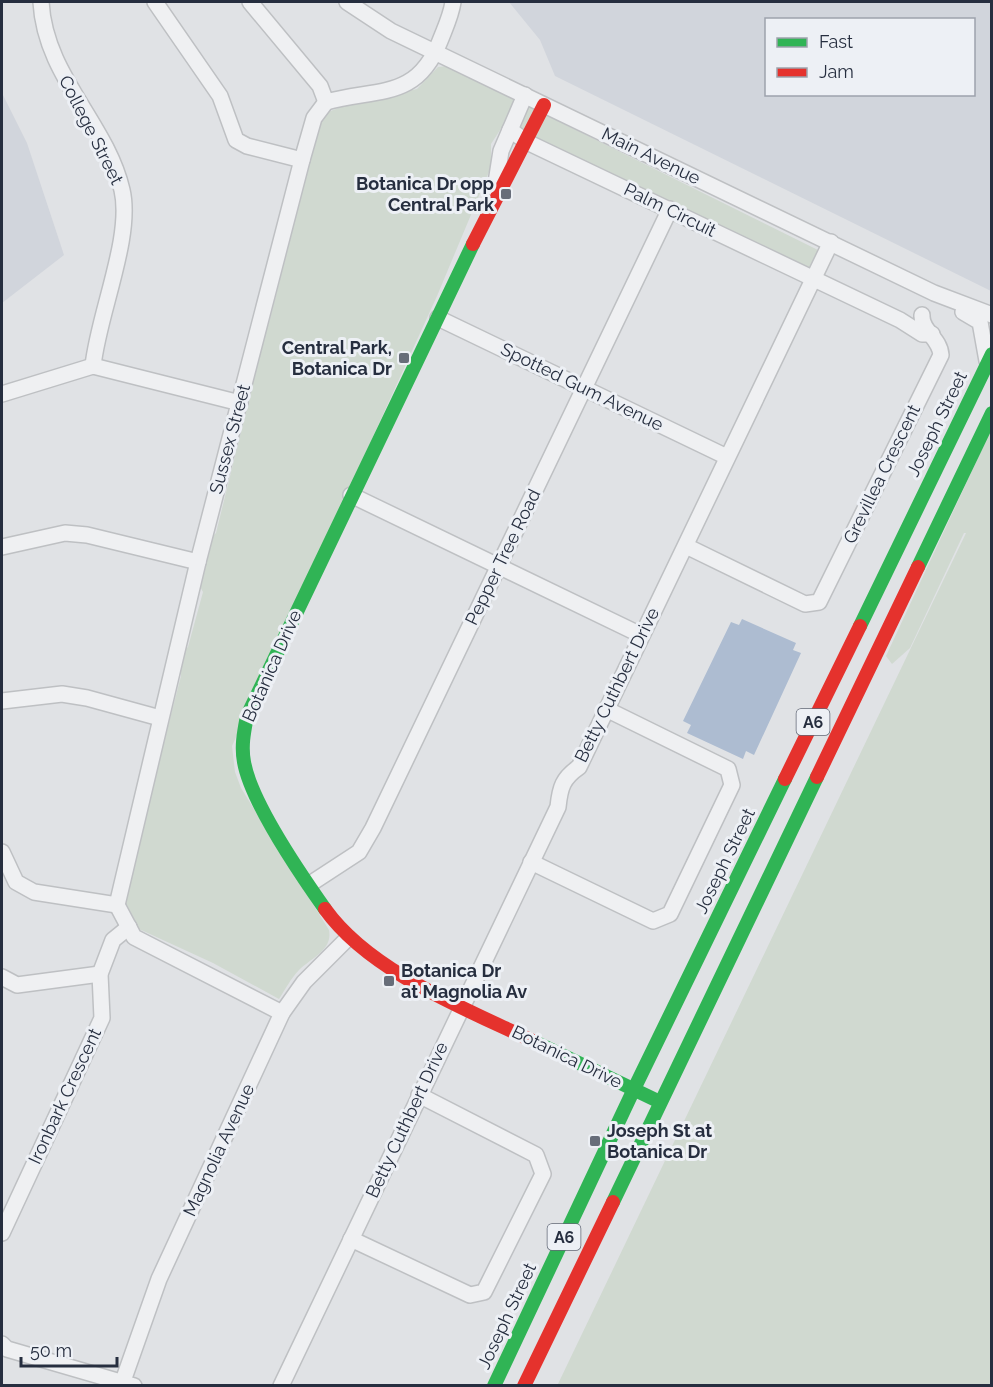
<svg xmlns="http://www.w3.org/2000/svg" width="993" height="1387" font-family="Raleway,sans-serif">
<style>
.built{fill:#d1d5dc;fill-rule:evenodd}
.green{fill:#d0d9d0}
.water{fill:#adbcd1}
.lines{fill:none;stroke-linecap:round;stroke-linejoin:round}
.street-casing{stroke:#bec0c3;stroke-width:18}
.street{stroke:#eff0f2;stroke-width:15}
.fast{stroke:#30b455;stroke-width:14}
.jam{stroke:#e5322d;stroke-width:14}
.poi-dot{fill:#676d79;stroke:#edf0f5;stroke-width:2}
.labels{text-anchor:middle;stroke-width:6;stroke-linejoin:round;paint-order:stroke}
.shield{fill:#edf0f5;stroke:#626876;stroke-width:1.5}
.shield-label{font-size:16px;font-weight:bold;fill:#262e3f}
.street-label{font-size:18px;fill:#262e3f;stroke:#edf0f5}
.poi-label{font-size:18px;font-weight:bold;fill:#262e3f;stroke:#edf0f5;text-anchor:end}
</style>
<rect width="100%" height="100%" fill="#e0e2e5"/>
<!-- built -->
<g class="built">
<path d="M509 2H991V291L555 76 540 40ZM766 20H974V94H766Z"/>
<path d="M2 93 27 143 64 255 2 303Z"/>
</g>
<!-- green -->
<g class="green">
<path d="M447 66 818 250 808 269 504 124 491 144V167L437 296 232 746 235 772 241 788 329 930C333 950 311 958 299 970 291 978 285 990 279 999L213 963 139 929 126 903 127 885 181 676 179 667 183 651 188 647 203 592 199 585 212 537 216 533 249 399 247 391 270 319 319 125 328 112 341 107 417 89 438 67Z"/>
<path d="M991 430V1385L557 1386 966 533H964L910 648 892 664 886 656Z"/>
</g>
<!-- water -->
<path class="water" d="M742 619 796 643 793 650 801 653 754 755 746 751 743 759 687 733 691 725 683 721 731 622 739 625Z"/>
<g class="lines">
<!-- street casing -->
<g class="street-casing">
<g id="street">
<path d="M41 2C45 76 106 122 122 190 133 237 98 315 93 366"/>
<path d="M155 2 220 96 236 140 247 146 302 160"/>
<path d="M250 2 320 86 326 102"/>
<path d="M347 2 391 31 934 293 992 315"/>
<path d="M326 102C378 88 417 100 440 41 445 28 451 16 453 2"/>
<path d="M510 130 527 142 900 320 922 334H932"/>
<path d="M495 189 501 151 525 95"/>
<path d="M963 312 980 322 987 361"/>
<path d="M438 318 727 457"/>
<path d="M2 394 93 366 240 403"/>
<path d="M351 495 641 635"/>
<path d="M686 546 805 604 819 602 941 355C940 338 921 331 922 315"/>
<path d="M2 547 65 533 87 535 198 562"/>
<path d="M2 701 62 694 87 698 160 718"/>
<path d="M2 852 16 882 34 892 117 905"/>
<path d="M531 862 653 921 670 914 732 785 728 769 606 709"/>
<path d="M310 884 359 852 373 828 670 209"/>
<path d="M117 905 198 562 302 160 314 118 326 102"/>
<path d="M117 905 134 937 282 1013"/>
<path d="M2 977 17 985 100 974"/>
<path d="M2 1233 102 1018 100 974 113 940 129 927"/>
<path d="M351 1239 470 1295 484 1292 543 1174 536 1155 419 1095"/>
<path d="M2 1344 7 1349 134 1386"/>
<path d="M123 1381 159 1279 282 1013 304 982 348 938"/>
<path d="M281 1386 558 807C560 787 563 778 579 767L831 242"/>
</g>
</g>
<!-- street -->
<use href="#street" class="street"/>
<!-- fast -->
<g class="fast">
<path d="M918 567 992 413"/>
<path d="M860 626 992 354"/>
<path d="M325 909C301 875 251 802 244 762 241 746 244 732 247 716L473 244"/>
<path d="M535 1042 660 1102"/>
<path d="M613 1202 817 777"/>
<path d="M494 1386 634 1089 785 779"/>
</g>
<!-- jam -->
<g class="jam">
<path d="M473 244 544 105"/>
<path d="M817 777 918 567"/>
<path d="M785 779 860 626"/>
<path d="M325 909C370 972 466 1009 535 1042"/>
<path d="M524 1386 613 1202"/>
</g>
</g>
<!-- markers -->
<g class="poi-dot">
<rect x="500" y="188" width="12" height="12" rx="3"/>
<rect x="398" y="352" width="12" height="12" rx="3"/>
<rect x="383" y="975" width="12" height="12" rx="3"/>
<rect x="589" y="1135" width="12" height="12" rx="3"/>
</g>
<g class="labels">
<!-- shield labels -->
<g class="shield">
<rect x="796.5" y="709" width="33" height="26" rx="4.5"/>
<rect x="547.5" y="1224" width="33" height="26" rx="4.5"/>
</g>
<g class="shield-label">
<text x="813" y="728">A6</text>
<text x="564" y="1243">A6</text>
</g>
<!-- street labels -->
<g class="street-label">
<text transform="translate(91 130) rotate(63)" y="6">College Street</text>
<text transform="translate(651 156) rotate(26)" y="6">Main Avenue</text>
<text transform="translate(670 210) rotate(26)" y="6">Palm Circuit</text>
<text transform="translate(582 387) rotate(26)" y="6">Spotted Gum Avenue</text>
<text transform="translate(937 424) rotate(-64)" y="6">Joseph Street</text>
<text transform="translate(230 439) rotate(-75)" y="6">Sussex Street</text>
<text transform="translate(882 474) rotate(-64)" y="6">Grevillea Crescent</text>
<text transform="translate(503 557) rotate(-64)" y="6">Pepper Tree Road</text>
<text transform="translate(272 666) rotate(-66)" y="6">Botanica Drive</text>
<text transform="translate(617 685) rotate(-64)" y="6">Betty Cuthbert Drive</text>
<text transform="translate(725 861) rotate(-64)" y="6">Joseph Street</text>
<text transform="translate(567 1057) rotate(26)" y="6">Botanica Drive</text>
<text transform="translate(65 1096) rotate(-65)" y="6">Ironbark Crescent</text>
<text transform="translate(407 1120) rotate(-65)" y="6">Betty Cuthbert Drive</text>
<text transform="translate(219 1150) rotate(-65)" y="6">Magnolia Avenue</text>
<text transform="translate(507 1316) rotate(-65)" y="6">Joseph Street</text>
</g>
<!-- poi labels -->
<g class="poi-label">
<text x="494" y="190">Botanica Dr opp<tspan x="494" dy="21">Central Park</tspan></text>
<text x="392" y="354">Central Park,<tspan x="392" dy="21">Botanica Dr</tspan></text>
<text x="401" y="977" text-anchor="start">Botanica Dr<tspan x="401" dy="21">at Magnolia Av</tspan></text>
<text x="607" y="1137" text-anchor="start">Joseph St at<tspan x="607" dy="21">Botanica Dr</tspan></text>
</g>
</g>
<!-- border -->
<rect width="993" height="1387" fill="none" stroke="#262e3f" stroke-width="6"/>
<!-- legend -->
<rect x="765" y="18" width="210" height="78" fill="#edf0f5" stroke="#9da2ac" stroke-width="1.5"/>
<rect x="777" y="38" width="30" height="9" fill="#30b455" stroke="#9da2ac" stroke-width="1.5"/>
<text x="819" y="48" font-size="18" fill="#262e3f">Fast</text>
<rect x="777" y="68" width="30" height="9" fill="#e5322d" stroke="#9da2ac" stroke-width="1.5"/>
<text x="819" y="78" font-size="18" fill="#262e3f">Jam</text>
<!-- scale -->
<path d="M21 1357v9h96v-9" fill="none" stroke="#262e3f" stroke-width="3"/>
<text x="30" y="1357" font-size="18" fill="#262e3f" stroke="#edf0f5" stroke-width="4.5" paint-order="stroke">50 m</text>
</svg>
